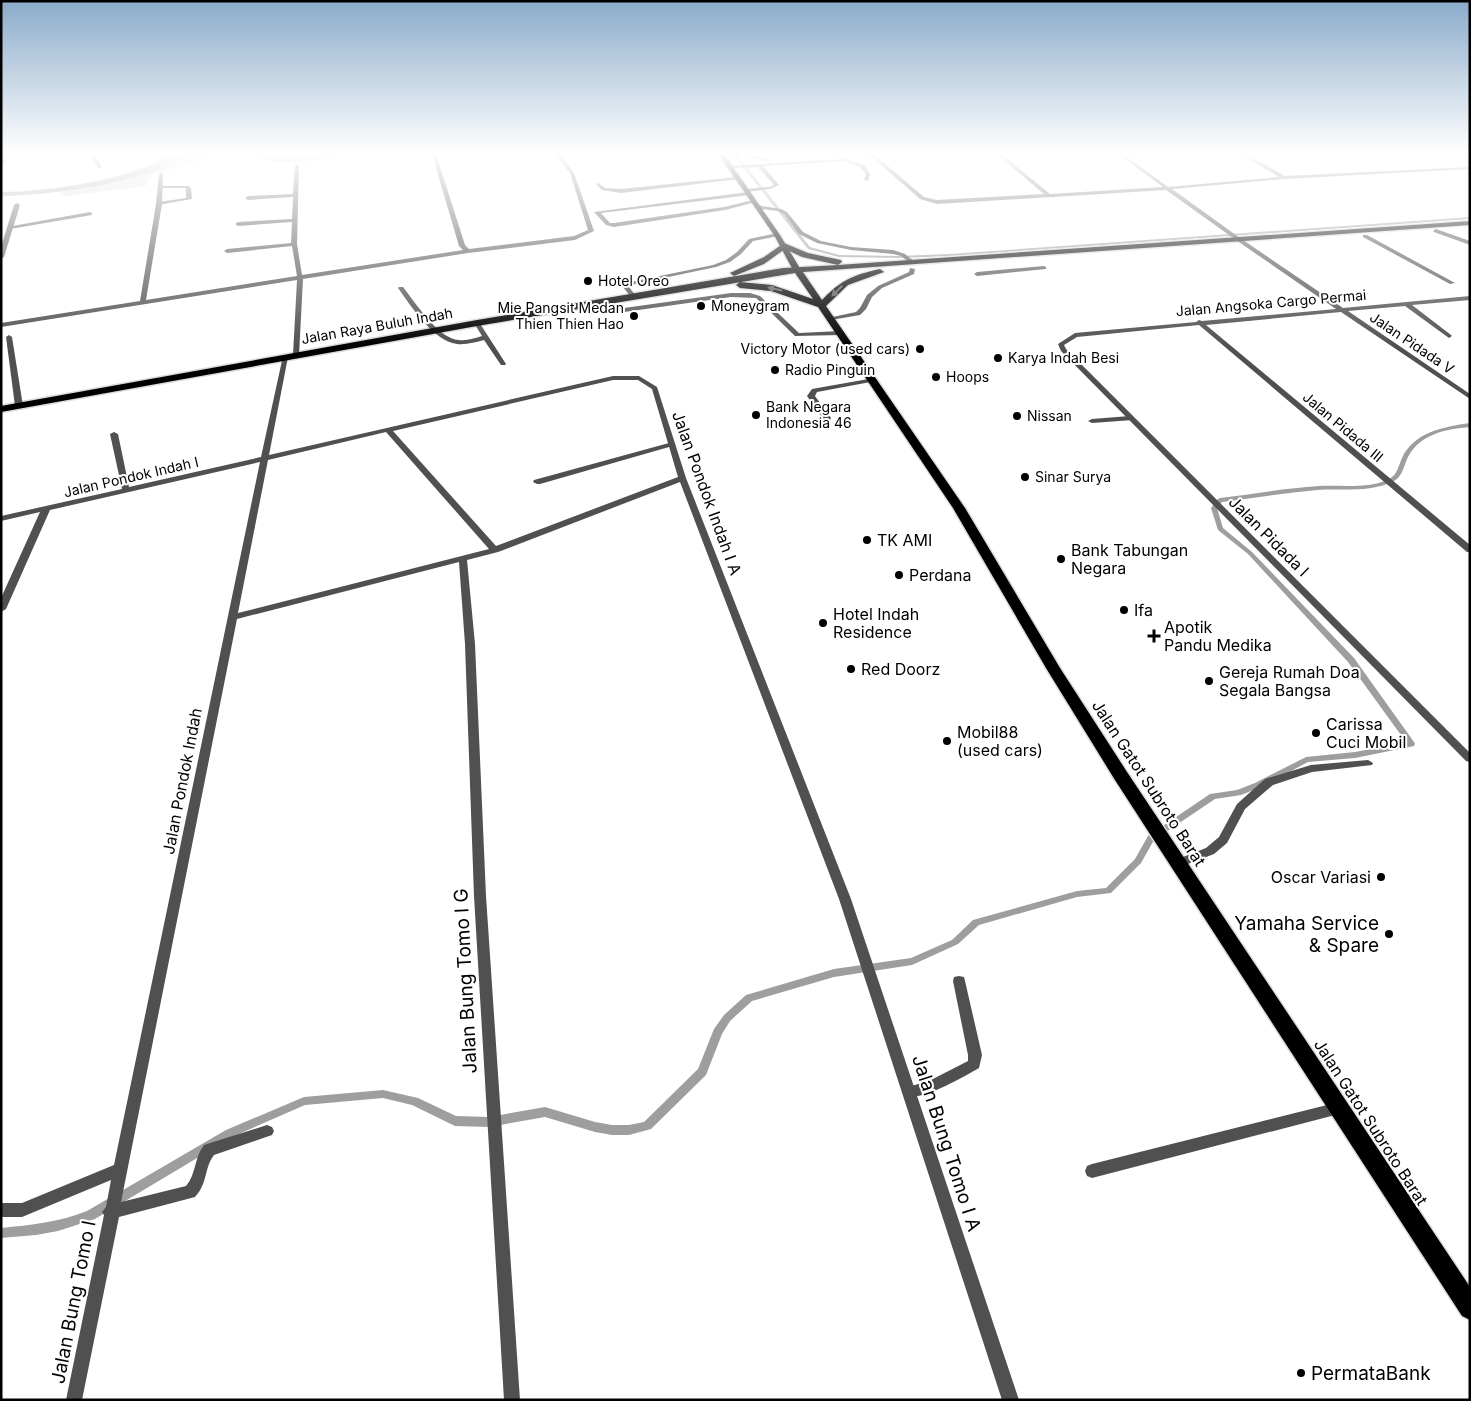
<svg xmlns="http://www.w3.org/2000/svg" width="1471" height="1401" font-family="Inter,sans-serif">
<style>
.green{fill:#d7d7d7}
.water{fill:#9e9e9e}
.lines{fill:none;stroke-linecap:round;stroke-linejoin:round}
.stream{fill:#9e9e9e;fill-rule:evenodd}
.primary-casing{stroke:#dbdbdb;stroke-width:3}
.highway-casing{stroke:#dbdbdb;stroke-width:3}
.lane{fill:#505050;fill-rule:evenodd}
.street{fill:#505050;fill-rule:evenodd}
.primary{fill:#000;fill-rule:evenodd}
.highway{fill:#000;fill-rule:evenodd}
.oneway{fill:#595959}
.poi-dot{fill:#000;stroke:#fff;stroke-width:2}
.labels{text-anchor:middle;stroke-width:4;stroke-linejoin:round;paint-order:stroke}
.far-poi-label{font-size:14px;fill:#000;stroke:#fff;text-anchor:start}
.far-street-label{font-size:14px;fill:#000;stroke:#fff}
.street-label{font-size:16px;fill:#000;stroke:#fff}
.poi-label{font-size:16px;fill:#000;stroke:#fff;text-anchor:start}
.near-poi-label{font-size:19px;fill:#000;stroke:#fff;text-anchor:end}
.near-street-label{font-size:19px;fill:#000;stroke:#fff}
</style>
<rect width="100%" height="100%" fill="#fff"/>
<!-- green -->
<path class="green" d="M194 151H211L197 162 153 174 145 186 65 196 60 192C104 184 158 178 194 151Z"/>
<!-- water -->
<g class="water">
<path d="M176 151H194C151 183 55 195 1 196V192C48 192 138 179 176 151Z"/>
<path d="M246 151H265L285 157 332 151H357C323 158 278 172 246 151Z"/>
</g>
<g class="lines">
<!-- stream -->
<g class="stream">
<path d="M730 151H734L810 247 839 255 898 256 950 254 1470 217V219L950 256 898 258 839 257 808 249Z"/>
<path d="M1470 423V427C1446 429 1420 434 1408 457 1403 467 1403 477 1392 482 1369 493 1341 488 1317 490 1285 493 1253 498 1222 502L1217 508 1223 528 1252 552 1354 658 1414 742 1415 744 1414 746 1355 758 1308 762 1261 787 1241 795 1215 799 1154 840 1141 863 1111 893 1077 897 979 925 958 944 912 965 834 977 752 1001 730 1021 722 1034 706 1075 651 1129 629 1135H612L595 1132 545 1117 489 1127 455 1126 412 1105 383 1098 305 1105 234 1136 95 1219 58 1231 36 1235 1 1238V1228C31 1225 59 1222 87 1211L226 1130 304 1097 383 1090 418 1098 456 1116 489 1117 545 1107 595 1122 612 1125H629L644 1122 698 1069 714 1029 724 1015 746 995 834 969 911 958 952 940 973 920 1077 891 1106 888 1135 859 1148 836 1210 794 1237 790 1255 783 1306 757 1355 752 1406 742 1348 662 1248 554 1218 530 1211 508 1218 499 1220 498C1253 494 1286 488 1319 486 1341 485 1366 489 1387 480 1397 476 1398 467 1402 458 1414 432 1443 427 1470 423Z"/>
</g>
<!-- primary casing -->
<g class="primary-casing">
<path id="primary" d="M716 151H722L780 235 801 270 800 272H794L774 235Z"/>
</g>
<!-- highway casing -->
<g class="highway-casing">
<path id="highway" d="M1470 221V225L803 272 822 300C841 280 853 275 880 269L884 272 848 285 826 306 965 508 1060 668 1127 772 1470 1287V1320L1462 1316 1115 780 1046 668 953 508 818 307 771 291 740 288 736 285 740 282 772 285 813 299 795 273 477 326 1 412V406L477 320 783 268 838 265 802 257 785 249 764 264 734 276 730 273 764 257 784 243 808 253 841 260 842 262 838 265Z"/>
</g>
<!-- lane -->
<g class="lane">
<path d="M749 151H771L751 154 771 161 769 162 747 156V154L723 156 721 155Z"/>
<path d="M845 159 864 165 870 174 868 181 864 180 866 174 860 167 845 161 763 166 779 185 770 189 746 192 744 189 769 187 774 185 758 167 730 168 728 167 730 166Z"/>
<path d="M737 177 739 179 621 193 602 190 596 184 598 183 605 188 621 189Z"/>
<path d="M160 186H189L191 189 192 199 157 205 159 202 186 198V188H158Z"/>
<path d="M748 192 750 195 601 213 610 223H614L724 207 753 200 756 202 725 210 614 227 606 225 594 212Z"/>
<path d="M756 205 781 209 787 212 803 232 821 241 851 247 893 250 905 254 915 262 910 263 901 256 893 254 851 250 817 243 799 234 784 214 778 211 754 208Z"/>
<path d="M90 212 92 213V215L10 229 7 227Z"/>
<path d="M1436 229 1470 241V245L1434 232 1433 231Z"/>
<path d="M777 233 779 234V236L753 241 741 254 730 262 716 267 630 285 629 287 636 296 635 297H631L623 287 626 283 713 265 726 260 737 252 749 239Z"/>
<path d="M1363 235H1367L1455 283 1450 284 1363 237Z"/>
<path d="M1044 266 1046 267V269L977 276 974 274 977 272Z"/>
<path d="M910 268 915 269 914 274 882 288 872 297 866 309 860 315 831 320 828 318 856 312 860 308 867 295 878 286 909 272Z"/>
<path d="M399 287H403C415 302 438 339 459 340 467 341 475 338 482 336L474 323 479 322 506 364 505 365H501L484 340C476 342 466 345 457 344 433 341 411 306 398 288Z"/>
<path d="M731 293H750L760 296 799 333 840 331 843 333 840 335 795 336 756 298 731 297 617 313 611 312 598 301 603 300 615 309H617Z"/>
<path d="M9 335 12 337 23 406 19 408 15 406 6 337Z"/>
<path d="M874 378 877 380 876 381 817 392 815 396 831 418 830 420H824L807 396 812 389Z"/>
<path d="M1130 416 1134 418 1133 420 1092 423 1088 421 1092 419Z"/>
<path d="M669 443H672L676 445 540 484H537L533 482 534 480Z"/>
<path d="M1368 760 1373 763 1372 765 1312 772 1273 785 1245 809 1227 843 1214 854 1177 868 1173 867 1171 864 1173 861 1206 848 1219 837 1237 804 1265 779 1311 765Z"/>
<path d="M959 976 964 977 965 981 982 1055 979 1068C963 1077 921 1102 904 1096L902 1092 904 1088 929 1081 968 1061V1055L953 981 954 977Z"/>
<path d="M1339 1102 1344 1104 1346 1108 1344 1112 1339 1114 1092 1178 1087 1176 1085 1171 1087 1166 1092 1164Z"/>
</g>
<!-- street -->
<g class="street">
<path d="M88 151H93L102 168H98Z"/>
<path d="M431 151H435L465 245 469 249 574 236 588 230 570 173 553 151H558L574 173 594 231 575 240 468 253 303 279 299 355 296 357 293 355 297 280 1 327V323L140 301 156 204 159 174 161 173 163 174 162 204 146 300 297 276 292 246 227 253 224 251 227 249 291 243 292 222 238 226 235 224 238 222 292 219 293 197 248 200 245 198 248 196 293 194 295 166 297 165 299 166 297 244 302 275 463 250 459 246Z"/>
<path d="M865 151H870L924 197 937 200 1044 194 993 151H998L1050 194 1163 187 1114 151H1119L1168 187 1279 177 1235 151H1241L1285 176 1470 167V169L1284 179 1172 189 1240 238 1343 308 1470 296V300L1412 305 1451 335 1452 336 1449 338 1405 306 1348 311 1470 394V399L1341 312 1206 325 1470 545V552H1467L1199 325 1077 337 1064 345 1066 349 1470 753V762L1466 761 1061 351 1058 344 1075 333 1196 322 1199 320 1202 321 1336 309 1236 240 1166 190 937 204 920 199Z"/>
<path d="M1 155 3 156 6 164 2 163Z"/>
<path d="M17 203 20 205 4 257 1 259V247L14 205Z"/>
<path d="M283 356 288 357 269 455 613 376H639L657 387 686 478 851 899 1019 1400H1002L839 899 680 482 498 552 467 560 475 644 486 896 520 1400H504L474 896 465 644 459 562 237 619 121 1202 186 1186C196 1175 194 1158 204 1145L267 1125 272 1127 274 1131 272 1135 214 1155C204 1168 208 1183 195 1197L119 1217 82 1400H66L104 1215 102 1212 106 1207 111 1180 22 1217H1V1203H22L114 1165 260 462 50 510 6 609 1 612V598L40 512 1 521V516L122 489 110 434 114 432 118 434 129 487 261 457ZM613 380H638L652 389 678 477 496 546 393 431ZM386 432 489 549 238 613 268 460Z"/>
</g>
<!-- primary -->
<use href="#primary" class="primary"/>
<!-- highway -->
<use href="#highway" class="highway"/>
</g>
<!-- one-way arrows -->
<defs><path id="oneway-solid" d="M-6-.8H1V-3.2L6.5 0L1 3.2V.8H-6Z" transform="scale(1.25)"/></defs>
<g class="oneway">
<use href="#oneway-solid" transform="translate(775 289) rotate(-168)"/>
<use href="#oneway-solid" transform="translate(837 291) rotate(135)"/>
</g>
<!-- sky -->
<linearGradient id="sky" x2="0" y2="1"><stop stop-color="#8aabca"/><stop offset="0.44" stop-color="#fff"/><stop offset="1" stop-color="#fff" stop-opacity="0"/></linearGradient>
<rect width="1471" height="347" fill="url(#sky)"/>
<!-- markers -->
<g class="poi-dot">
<circle cx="588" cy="281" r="5"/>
<circle cx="701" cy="306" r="5"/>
<circle cx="634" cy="316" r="5"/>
<circle cx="920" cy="349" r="5"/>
<circle cx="998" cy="358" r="5"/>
<circle cx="775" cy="370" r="5"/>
<circle cx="936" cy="377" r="5"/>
<circle cx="756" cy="415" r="5"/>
<circle cx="1017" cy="416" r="5"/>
<circle cx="1025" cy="477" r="5"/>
<circle cx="867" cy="540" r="5"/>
<circle cx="1061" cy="559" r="5"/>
<circle cx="899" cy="575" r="5"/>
<circle cx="1124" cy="610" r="5"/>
<circle cx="823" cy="623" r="5"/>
<path d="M1151.5 628.5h5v5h5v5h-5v5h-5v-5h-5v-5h5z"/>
<circle cx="851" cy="669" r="5"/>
<circle cx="1209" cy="681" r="5"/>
<circle cx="1316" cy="733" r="5"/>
<circle cx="947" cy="741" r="5"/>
<circle cx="1381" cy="877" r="5"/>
<circle cx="1389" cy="934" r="5"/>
<circle cx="1301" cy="1373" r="5"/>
</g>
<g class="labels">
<!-- far-poi labels -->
<g class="far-poi-label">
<text x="598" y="286">Hotel Oreo</text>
<text x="711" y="311">Moneygram</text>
<text x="624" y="313" text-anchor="end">Mie Pangsit Medan<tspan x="624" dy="16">Thien Thien Hao</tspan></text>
<text x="910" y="354" text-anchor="end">Victory Motor (used cars)</text>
<text x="1008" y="363">Karya Indah Besi</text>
<text x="785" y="375">Radio Pinguin</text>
<text x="946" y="382">Hoops</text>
<text x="766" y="412">Bank Negara<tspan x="766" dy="16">Indonesia 46</tspan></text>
<text x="1027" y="421">Nissan</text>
<text x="1035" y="482">Sinar Surya</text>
</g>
<!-- far-street labels -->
<g class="far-street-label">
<text transform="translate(1271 303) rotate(-5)" y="5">Jalan Angsoka Cargo Permai</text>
<text transform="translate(377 326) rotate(-10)" y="5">Jalan Raya Buluh Indah</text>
<text transform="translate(1412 343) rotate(34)" y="5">Jalan Pidada V</text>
<text transform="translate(1343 427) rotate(40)" y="5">Jalan Pidada III</text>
<text transform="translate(131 477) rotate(-13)" y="5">Jalan Pondok Indah I</text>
</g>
<!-- street labels -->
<g class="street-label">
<text transform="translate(707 493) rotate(70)" y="6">Jalan Pondok Indah I A</text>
<text transform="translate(1269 536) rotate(45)" y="6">Jalan Pidada I</text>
<text transform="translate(182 781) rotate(-79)" y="6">Jalan Pondok Indah</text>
<text transform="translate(1149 783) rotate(57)" y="6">Jalan Gatot Subroto Barat</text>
<text transform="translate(1371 1122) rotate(57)" y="6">Jalan Gatot Subroto Barat</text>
</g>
<!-- poi labels -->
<g class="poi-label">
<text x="877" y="546">TK AMI</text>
<text x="1071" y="556">Bank Tabungan<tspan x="1071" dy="18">Negara</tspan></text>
<text x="909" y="581">Perdana</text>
<text x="1134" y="616">Ifa</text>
<text x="833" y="620">Hotel Indah<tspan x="833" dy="18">Residence</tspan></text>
<text x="1164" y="633">Apotik<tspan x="1164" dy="18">Pandu Medika</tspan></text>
<text x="861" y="675">Red Doorz</text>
<text x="1219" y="678">Gereja Rumah Doa<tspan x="1219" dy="18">Segala Bangsa</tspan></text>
<text x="1326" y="730">Carissa<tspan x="1326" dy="18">Cuci Mobil</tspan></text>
<text x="957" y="738">Mobil88<tspan x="957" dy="18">(used cars)</tspan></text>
<text x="1371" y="883" text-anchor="end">Oscar Variasi</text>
</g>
<!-- near-poi labels -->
<g class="near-poi-label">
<text x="1379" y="930">Yamaha Service<tspan x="1379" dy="22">&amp; Spare</tspan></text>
<text x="1311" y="1380" text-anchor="start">PermataBank</text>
</g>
<!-- near-street labels -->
<g class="near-street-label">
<text transform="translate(465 981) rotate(-93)" y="7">Jalan Bung Tomo I G</text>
<text transform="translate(947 1143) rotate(72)" y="7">Jalan Bung Tomo I A</text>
<text transform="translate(73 1302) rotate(-79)" y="7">Jalan Bung Tomo I</text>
</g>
</g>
<!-- border -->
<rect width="1471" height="1401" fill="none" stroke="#000000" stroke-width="5"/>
</svg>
